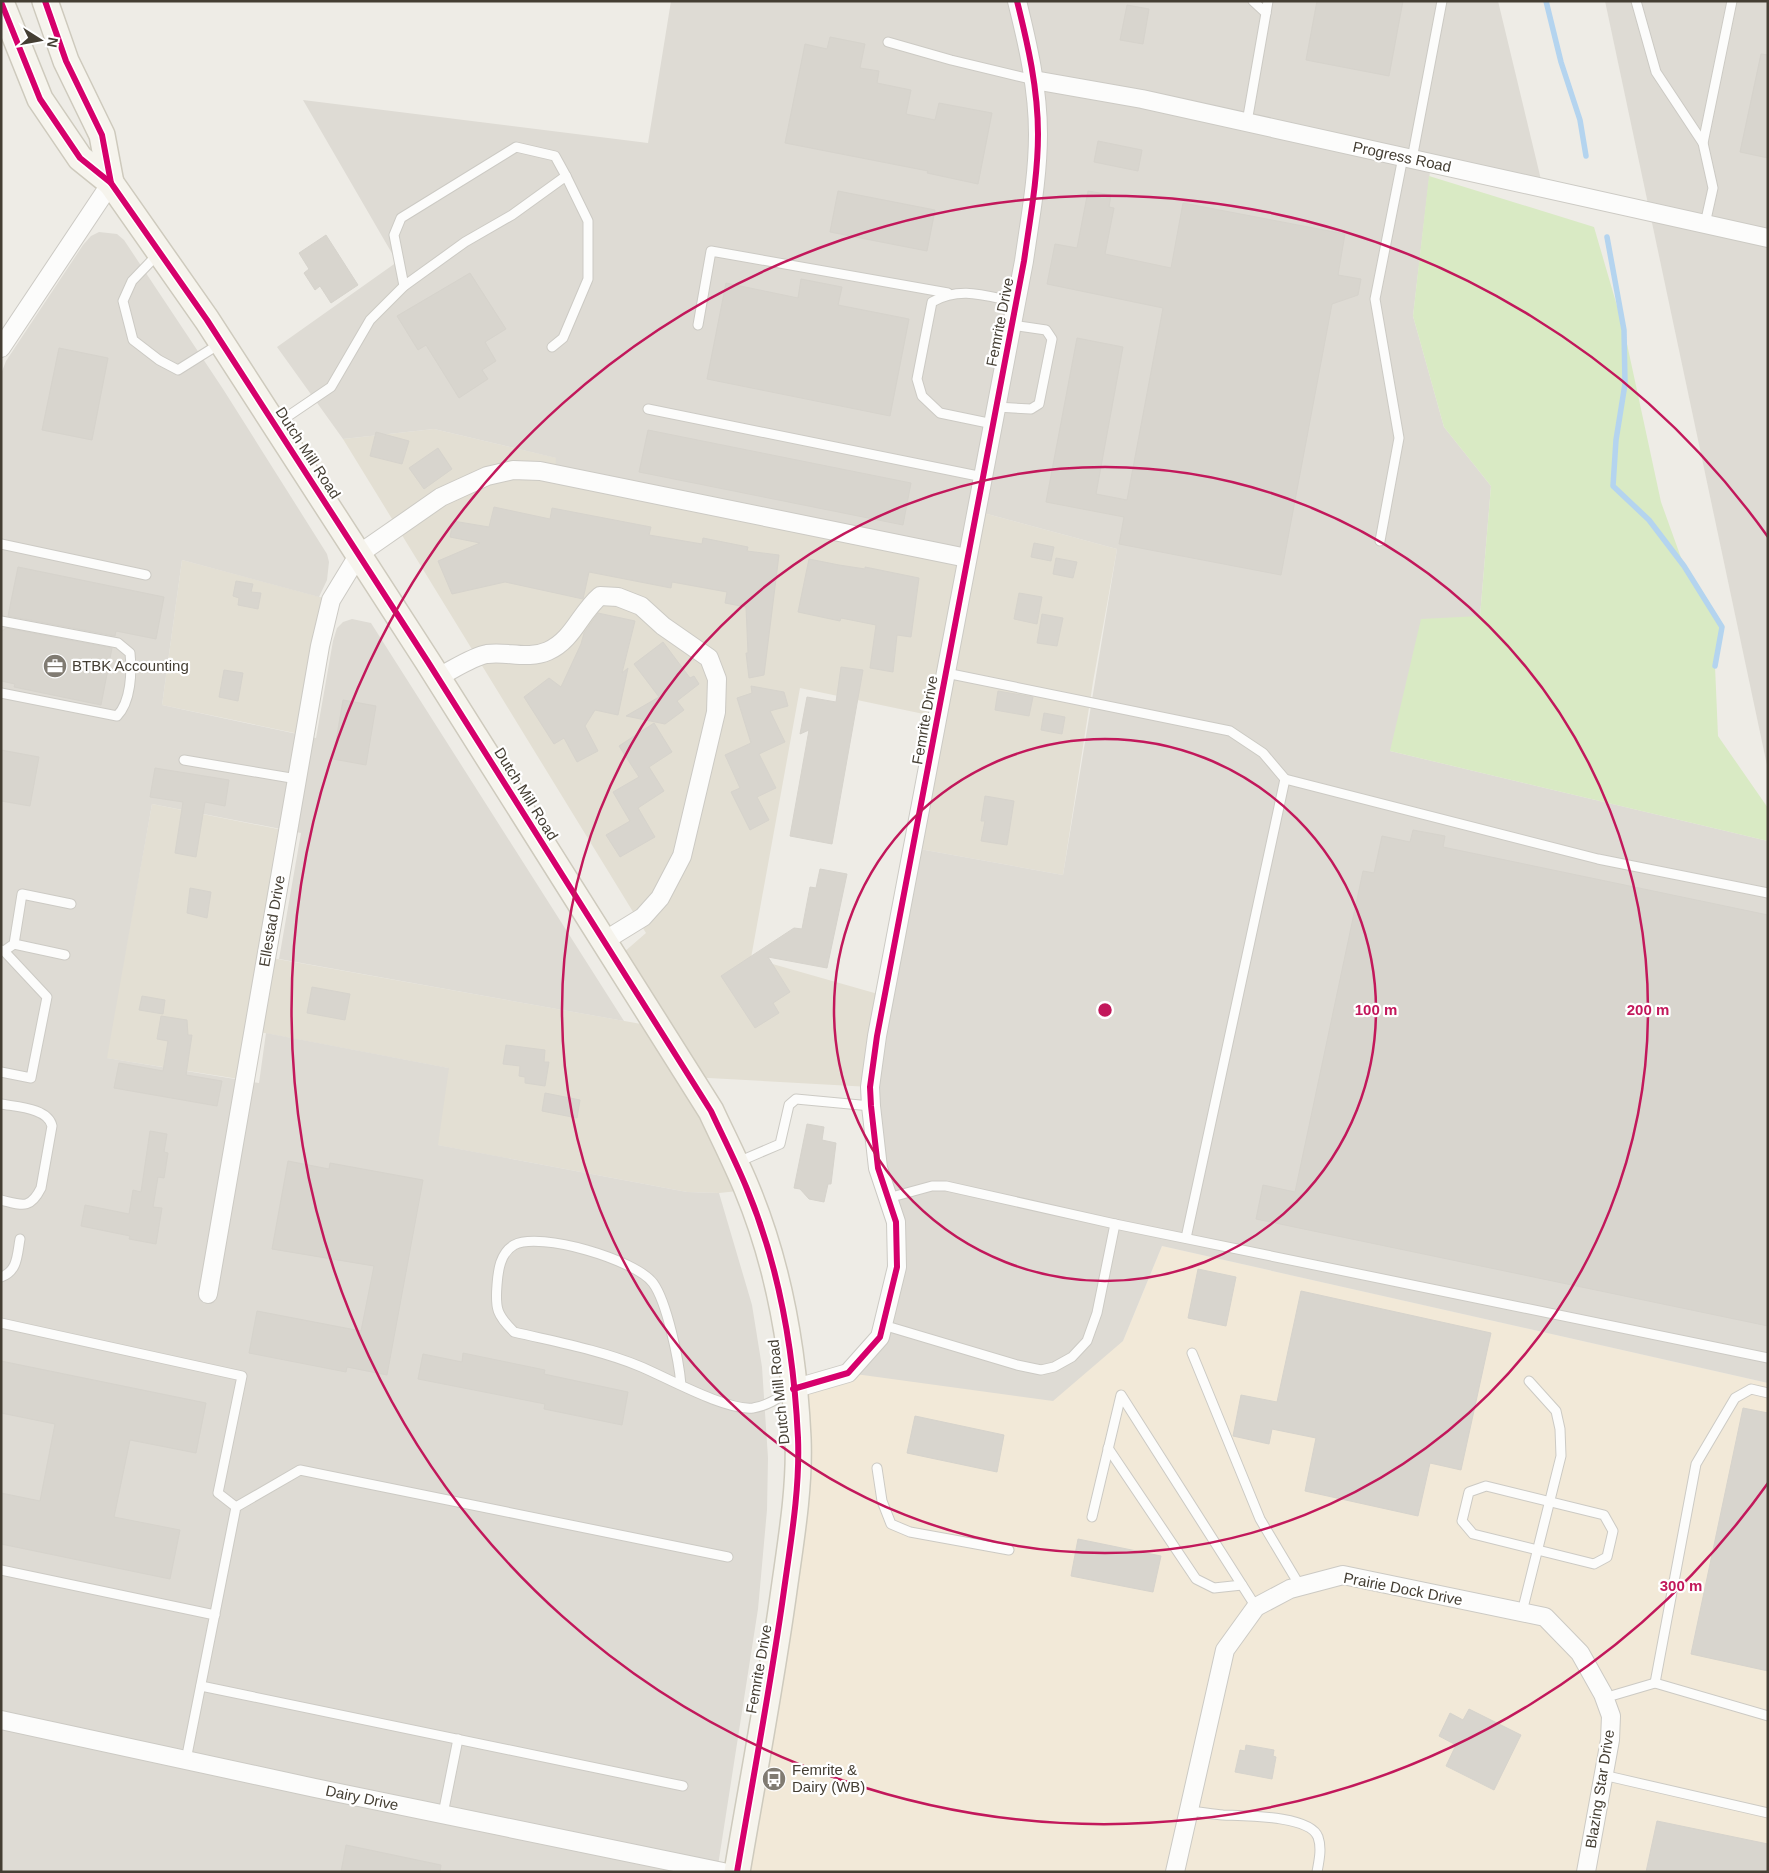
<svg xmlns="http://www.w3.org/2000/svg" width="1769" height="1873" font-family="Arial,sans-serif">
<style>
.residential{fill:#e3dfd3}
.commercial{fill:#f2e9d8}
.industrial{fill:#dedbd4}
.green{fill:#d9eac4}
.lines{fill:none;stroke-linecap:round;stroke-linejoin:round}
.stream{stroke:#b4d4ef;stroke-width:5.5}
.building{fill:#d8d5ce;stroke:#d6d3cc}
.lane-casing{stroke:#cccac4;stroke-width:11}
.street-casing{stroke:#cccac4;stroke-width:20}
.secondary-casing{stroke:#cecabd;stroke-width:28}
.lane{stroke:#fcfcfb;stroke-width:9}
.street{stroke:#fcfcfb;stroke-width:18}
.secondary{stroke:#f6f4ed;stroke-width:25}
.cycleway-casing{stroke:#fff;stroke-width:9}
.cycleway{stroke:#d6006c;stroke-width:6}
.ring{fill:none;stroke:#c2185b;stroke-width:2.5}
.labels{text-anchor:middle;stroke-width:4.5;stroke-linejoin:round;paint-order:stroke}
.street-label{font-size:15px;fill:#443e33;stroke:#fff}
.poi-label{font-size:15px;fill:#443e33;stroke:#fff;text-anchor:start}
.centre{fill:#c2185b;stroke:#fff;stroke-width:2.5}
.ring-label{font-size:15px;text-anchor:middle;font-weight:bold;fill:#c2185b;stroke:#fff;stroke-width:4.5;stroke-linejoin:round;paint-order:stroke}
</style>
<rect width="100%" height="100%" fill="#eeece6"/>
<!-- residential -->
<g class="residential">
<path d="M434 429 557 458 555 474 976 511 1117 549 1093 682 1063 875 914 848 938 717 800 688 751 958 885 996 870 1087 690 1077 748 1190 719 1193 687 1192 437 1145 448 1068 254 1031 245 1080 106 1058 152 804 288 831 266 957 658 1027 616 959 646 933 343 439Z"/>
<path d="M182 560 331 600 304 735 162 705Z"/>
</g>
<!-- commercial -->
<path class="commercial" d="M1162 1246 1768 1383V1872H737L779 1624 793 1389 848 1373 1123 1341Z"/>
<!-- industrial -->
<g class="industrial">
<path d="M671 1H1498L1543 188 1431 163 1413 316 1444 427 1491 486 1480 616 1390 751 1768 841V1383L1162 1246 1123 1341 1053 1401 848 1373 880 1337 897 1267 871 1106 914 848 1063 875 1117 549 976 511 967 558 555 475 556 458 434 429 343 439 277 347 397 262 303 100 648 143Z"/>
<path d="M1605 1H1768V770Z"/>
<path d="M99 232 117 234 124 240 223 389 327 554 329 562 327 580 319 597 182 560 162 705 316 738 333 641 337 628 343 622 352 619 371 623 624 1021 279 959 301 833 152 804 107 1058 259 1083 266 1033 449 1068 438 1145 687 1192 719 1193 752 1305 762 1367 768 1458 767 1510 758 1609 717 1872H1V374L6 361 83 245 91 236Z"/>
</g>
<!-- green -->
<path class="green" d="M1429 176 1594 227 1624 330 1661 502 1684 566 1722 627 1715 666 1718 736 1768 808V841L1390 751 1421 619 1480 616 1491 486 1444 427 1413 316Z"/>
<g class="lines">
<!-- stream -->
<g class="stream">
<path d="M1546 1 1561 62 1580 120 1586 156"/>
<path d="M1607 237 1624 330 1625 384 1616 440 1613 486 1649 520 1684 566 1722 627 1715 666"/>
</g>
</g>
<!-- building -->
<g class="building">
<path d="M1317 1H1403L1389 76 1306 60Z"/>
<path d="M1127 5 1149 9 1143 44 1120 40Z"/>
<path d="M830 37 865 44 860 68 879 71 877 83 911 90 906 114 935 120 939 103 992 113 978 184 927 173 928 171 785 143 805 44 827 49Z"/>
<path d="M1761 54 1768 55V158L1740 152Z"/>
<path d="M1098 141 1142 150 1138 171 1094 162Z"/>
<path d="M838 191 935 210 927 251 830 232Z"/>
<path d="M1088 191 1111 195 1109 207 1114 208 1105 254 1171 268 1183 203 1345 234 1338 275 1361 279 1358 295 1332 304 1281 575 1119 544 1124 517 1046 502 1077 338 1123 347 1096 494 1127 500 1163 308 1047 284 1055 244 1077 248Z"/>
<path d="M326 235 358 285 331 303 320 286 315 290 304 273 309 269 299 253Z"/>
<path d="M470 273 506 329 485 342 496 361 482 370 488 379 459 398 426 345 418 350 397 316Z"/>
<path d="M801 279 842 287 838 305 909 319 890 416 707 379 726 283 798 298Z"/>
<path d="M59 348 108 358 92 440 42 430Z"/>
<path d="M648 430 911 483 903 525 639 472Z"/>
<path d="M376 432 409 441 402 464 370 456Z"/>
<path d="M438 448 452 469 424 489 409 468Z"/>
<path d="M494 507 550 519 552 508 651 527 649 535 702 544 703 538 748 547 747 551 779 555 764 675 749 678 746 653H748L746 607 725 603 727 592 672 582 671 588 589 572 583 599 505 582 452 594 438 561 480 543 450 537 453 521 489 527Z"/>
<path d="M1034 543 1054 547 1051 561 1031 557Z"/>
<path d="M1056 558 1077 562 1073 578 1053 574Z"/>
<path d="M809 559 839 565 865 569V567L919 578 911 637 897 635 893 672 870 668 876 625 841 618 840 621 798 612Z"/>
<path d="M18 567 164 597 156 639 116 631 115 636 8 616Z"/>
<path d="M236 581 253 584 251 592 261 593 258 609 238 605 239 598 233 596Z"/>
<path d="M1019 593 1042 597 1037 624 1014 619Z"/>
<path d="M598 613 635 621 622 673 628 668 618 715 595 710 585 726 598 751 577 762 564 738 554 744 524 697 549 678 561 687 581 644 584 633Z"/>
<path d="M1042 614 1063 618 1057 646 1037 643Z"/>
<path d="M6 628 112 648 101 705 14 687 15 684 1 681V632Z"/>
<path d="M663 642 690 678 694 676 699 684 677 701 684 710 665 724 626 716 659 697 634 664Z"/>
<path d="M841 667 863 670 832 844 790 836 809 730 800 734 807 697 836 702Z"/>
<path d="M224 670 243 673 238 701 219 697Z"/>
<path d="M751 686 784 692 788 706 770 711 785 742 759 754 776 788 757 797 769 820 750 830 731 792 740 788 725 755 751 743 737 698 752 693Z"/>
<path d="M998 691 1033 697 1029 716 995 710Z"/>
<path d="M343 700 376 706 366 765 333 759Z"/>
<path d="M1044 713 1065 717 1062 734 1041 730Z"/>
<path d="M654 723 672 752 649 767 664 791 638 808 655 837 620 857 606 835 630 821 613 792 639 777 619 746Z"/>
<path d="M1 750 39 757 30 806 1 801Z"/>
<path d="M155 768 229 780 225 806 205 802 196 857 175 853 183 802 150 797Z"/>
<path d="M985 796 1014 801 1007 845 981 841 985 821H981Z"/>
<path d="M1413 830 1445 836 1443 847 1768 915V1326L1256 1219 1263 1185 1295 1192 1363 871 1374 873 1382 836 1410 842Z"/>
<path d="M820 869 847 874 827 968 768 957 790 992 773 1003 779 1013 755 1028 721 976 794 928 802 929 810 887 816 888Z"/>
<path d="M190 888 211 892 207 918 187 913Z"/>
<path d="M312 987 350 994 345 1020 307 1013Z"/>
<path d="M142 996 165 1000 163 1014 139 1010Z"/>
<path d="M161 1016 187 1020 188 1035H192L186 1075 222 1081 217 1106 114 1088 119 1063 163 1071 168 1041 157 1039Z"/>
<path d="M506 1045 545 1050 544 1062H549L545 1086 525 1083V1077L519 1076 520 1066 503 1064Z"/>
<path d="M545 1093 580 1100 577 1118 542 1111Z"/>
<path d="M807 1124 824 1127 822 1140 836 1143 831 1184H828L824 1202 809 1199 800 1189 794 1188Z"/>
<path d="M150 1131 167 1134 164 1152 168 1153 164 1178 158 1177 153 1207 162 1208 156 1244 129 1239 130 1236 81 1226 85 1205 129 1214 133 1190 141 1192Z"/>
<path d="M288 1161 329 1169 330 1163 423 1180 387 1375 347 1367 346 1372 249 1353 257 1311 361 1331 374 1266 272 1249Z"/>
<path d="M1198 1269 1236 1277 1226 1326 1188 1318Z"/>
<path d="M1301 1291 1491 1333 1461 1470 1430 1463 1418 1516 1305 1491 1316 1438 1272 1429 1269 1444 1233 1436 1241 1395 1277 1402Z"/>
<path d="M463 1353 545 1370 544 1374 628 1392 622 1425 544 1409 545 1404 418 1379 423 1354 462 1362Z"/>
<path d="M1 1361 206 1403 196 1453 130 1440 114 1517 180 1530 170 1579 1 1544V1493L40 1501 55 1424 1 1413Z"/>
<path d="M1743 1408 1768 1413V1671L1691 1654Z"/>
<path d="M915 1416 1004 1435 997 1472 907 1453Z"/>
<path d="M1078 1539 1161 1556 1153 1592 1071 1576Z"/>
<path d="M1469 1709 1521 1735 1494 1790 1446 1766 1456 1745 1439 1736 1450 1713 1463 1720Z"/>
<path d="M1246 1745 1274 1750 1273 1756 1276 1757 1272 1779 1235 1772 1240 1750 1245 1751Z"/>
<path d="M1657 1821 1768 1844V1872H1646Z"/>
<path d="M346 1845 441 1865 440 1872H341Z"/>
</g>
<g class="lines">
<!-- lane casing -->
<g class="lane-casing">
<g id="lane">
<path d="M1636 1 1656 72 1703 143"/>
<path d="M1266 13 1268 1"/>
<path d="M888 42 951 60 1034 80"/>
<path d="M1247 122 1266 13 1253 1"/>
<path d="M1412 159 1442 1"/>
<path d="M1705 224 1713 188 1703 143 1732 1"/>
<path d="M158 254 132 281 123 301 133 340 159 360 178 370 221 343"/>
<path d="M404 286 394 235 401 218 516 147 555 156 566 176"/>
<path d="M698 325 711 251 948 293"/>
<path d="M996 407 1031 409 1039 404 1052 339 1046 330 1012 325"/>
<path d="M648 409 983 477"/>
<path d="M993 424 940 413 922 396 917 379 932 302C961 286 985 296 1016 302"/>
<path d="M275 425 331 387 370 320 404 286 465 242 512 215 566 176 588 221V279L563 338 552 347"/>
<path d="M1380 541 1399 438 1375 299 1403 157"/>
<path d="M1 544 146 575"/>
<path d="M1 621 118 643 130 653C132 672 131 702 117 716L1 693"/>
<path d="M946 673 1230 731 1263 753 1285 779"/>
<path d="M184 760 297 779"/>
<path d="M14 944 65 955"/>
<path d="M1 950 4 951 14 944 22 894 71 904"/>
<path d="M1 1072 31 1078 47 997 4 951"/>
<path d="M1 1104C17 1107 48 1108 52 1126L41 1188C30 1210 22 1205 1 1200"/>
<path d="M738 1162 780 1144 789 1105 796 1099 871 1106"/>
<path d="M888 1198 932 1186H946L1115 1224 1768 1358"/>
<path d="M1186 1238 1285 779 1598 859 1768 893"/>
<path d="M1 1277C18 1271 17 1255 20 1239"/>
<path d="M1 1323 242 1376 218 1493 236 1507"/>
<path d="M883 1325 1017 1365 1041 1370 1054 1367 1072 1357 1087 1341 1097 1313 1115 1224"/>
<path d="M1192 1353 1260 1519 1300 1586"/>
<path d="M681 1385C679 1361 667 1302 653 1283 636 1260 540 1231 514 1245 500 1253 498 1271 497 1285 495 1309 497 1315 514 1332 556 1342 600 1350 639 1366 666 1377 726 1411 753 1408 767 1406 780 1397 791 1390"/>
<path d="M1108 1448 1196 1579 1214 1588 1242 1585"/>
<path d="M877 1468 882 1501 891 1524 910 1532 1009 1550"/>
<path d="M1486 1486 1604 1515 1613 1531 1607 1557 1594 1564 1473 1534 1462 1521 1469 1492Z"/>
<path d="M1092 1517 1121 1395 1256 1607"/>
<path d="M1 1570 215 1615"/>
<path d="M1522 1612 1561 1456 1560 1429 1556 1411 1529 1381"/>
<path d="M1655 1683 1696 1464 1735 1398 1751 1389 1768 1393"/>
<path d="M201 1686 683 1786"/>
<path d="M1604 1698 1655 1683 1768 1716"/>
<path d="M186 1760 236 1507 300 1470 728 1557"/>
<path d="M1603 1775 1768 1813"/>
<path d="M1189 1811C1200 1812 1212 1814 1223 1815 1243 1816 1310 1815 1318 1837 1322 1848 1319 1861 1317 1872"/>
<path d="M443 1814 458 1739"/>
</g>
</g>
<!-- street casing -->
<g class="street-casing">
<g id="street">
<path d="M1034 80 1142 99 1768 238"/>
<path d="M1 348 111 183"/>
<path d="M438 677C453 670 471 657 487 654 507 651 528 660 548 651 573 640 580 613 600 596L618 597 641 606 663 626 709 658 717 679 716 712 682 856 660 898 643 917 604 941"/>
<path d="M208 1294 320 646 331 600 359 554 441 497 487 476 513 470 540 471 967 558"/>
<path d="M793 1389 848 1373 880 1337 897 1267 896 1222 878 1168 871 1106 870 1087 877 1036 1024 261C1030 219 1038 176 1038 134 1038 89 1028 45 1017 1"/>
<path d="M1 1720 315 1788 723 1872"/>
<path d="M1175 1872 1225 1650 1256 1607 1290 1589 1343 1575 1545 1617 1580 1653 1603 1694 1611 1716 1610 1740 1586 1872"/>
</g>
</g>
<!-- secondary casing -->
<g class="secondary-casing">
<g id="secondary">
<path d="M45 1 66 61 102 135 111 183"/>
<path d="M1 2 40 99 80 158 111 183 207 320 428 662 711 1111C723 1137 736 1162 747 1189 779 1266 794 1354 798 1438 800 1488 791 1540 784 1590 771 1684 753 1778 737 1872"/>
</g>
</g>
<!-- lane -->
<use href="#lane" class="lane"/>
<!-- street -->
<use href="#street" class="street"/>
<!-- secondary -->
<use href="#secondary" class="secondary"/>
<!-- cycleway casing -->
<g class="cycleway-casing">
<g id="cycleway">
<path d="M45 1 66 61 102 135 111 183"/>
<path d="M1 2 40 99 80 158 111 183 207 320 428 662 711 1111C723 1137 736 1162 747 1189 779 1266 794 1354 798 1438 800 1488 791 1540 784 1590 771 1684 753 1778 737 1872"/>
<path d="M793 1389 848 1373 880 1337 897 1267 896 1222 878 1168 871 1106 870 1087 877 1036 1024 261C1030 219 1038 176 1038 134 1038 89 1028 45 1017 1"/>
</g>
</g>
<!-- cycleway -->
<use href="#cycleway" class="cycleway"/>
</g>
<!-- distance rings -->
<g class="ring">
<circle cx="1105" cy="1010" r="271"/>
<circle cx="1105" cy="1010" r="543"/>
<path d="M1768 1483A814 814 0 1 1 1768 537"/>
</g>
<!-- icons -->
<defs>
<g id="office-disc" transform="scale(1.25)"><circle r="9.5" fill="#807b72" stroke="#fff"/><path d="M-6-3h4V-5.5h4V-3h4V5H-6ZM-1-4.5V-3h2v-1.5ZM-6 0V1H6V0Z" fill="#fff"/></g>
<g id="bus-disc" transform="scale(1.25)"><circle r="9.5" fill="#807b72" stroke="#fff"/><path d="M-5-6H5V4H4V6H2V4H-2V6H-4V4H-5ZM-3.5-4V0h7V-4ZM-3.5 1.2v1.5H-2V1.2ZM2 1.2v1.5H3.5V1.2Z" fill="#fff"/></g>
</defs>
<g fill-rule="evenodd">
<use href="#office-disc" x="55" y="666"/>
<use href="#bus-disc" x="774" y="1779"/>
</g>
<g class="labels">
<!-- street labels -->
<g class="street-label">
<text transform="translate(1402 157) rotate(12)" y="5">Progress Road</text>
<text transform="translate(1000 322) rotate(-79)" y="5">Femrite Drive</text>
<text transform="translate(308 453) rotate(57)" y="5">Dutch Mill Road</text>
<text transform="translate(925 720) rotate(-80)" y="5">Femrite Drive</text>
<text transform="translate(526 794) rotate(58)" y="5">Dutch Mill Road</text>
<text transform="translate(272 921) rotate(-80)" y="5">Ellestad Drive</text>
<text transform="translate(779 1392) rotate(-96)" y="5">Dutch Mill Road</text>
<text transform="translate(1403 1589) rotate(11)" y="5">Prairie Dock Drive</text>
<text transform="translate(759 1669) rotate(-80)" y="5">Femrite Drive</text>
<text transform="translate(1600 1789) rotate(-81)" y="5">Blazing Star Drive</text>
<text transform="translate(362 1798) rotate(12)" y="5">Dairy Drive</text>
</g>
<!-- poi labels -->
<g class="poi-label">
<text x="72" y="671">BTBK Accounting</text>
<text x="792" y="1775">Femrite &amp;<tspan x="792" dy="17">Dairy (WB)</tspan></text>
</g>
</g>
<circle cx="1105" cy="1010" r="8" class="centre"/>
<g class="ring-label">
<text x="1376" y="1015">100 m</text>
<text x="1648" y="1015">200 m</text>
<text x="1681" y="1591">300 m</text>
</g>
<!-- border -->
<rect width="1769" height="1873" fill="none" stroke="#443e33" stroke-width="5"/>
<!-- north arrow -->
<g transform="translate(40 40) rotate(101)" stroke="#ffffff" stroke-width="4" paint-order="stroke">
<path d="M0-4L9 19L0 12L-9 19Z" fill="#443e33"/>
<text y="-8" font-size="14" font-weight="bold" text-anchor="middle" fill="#443e33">N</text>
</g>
</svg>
